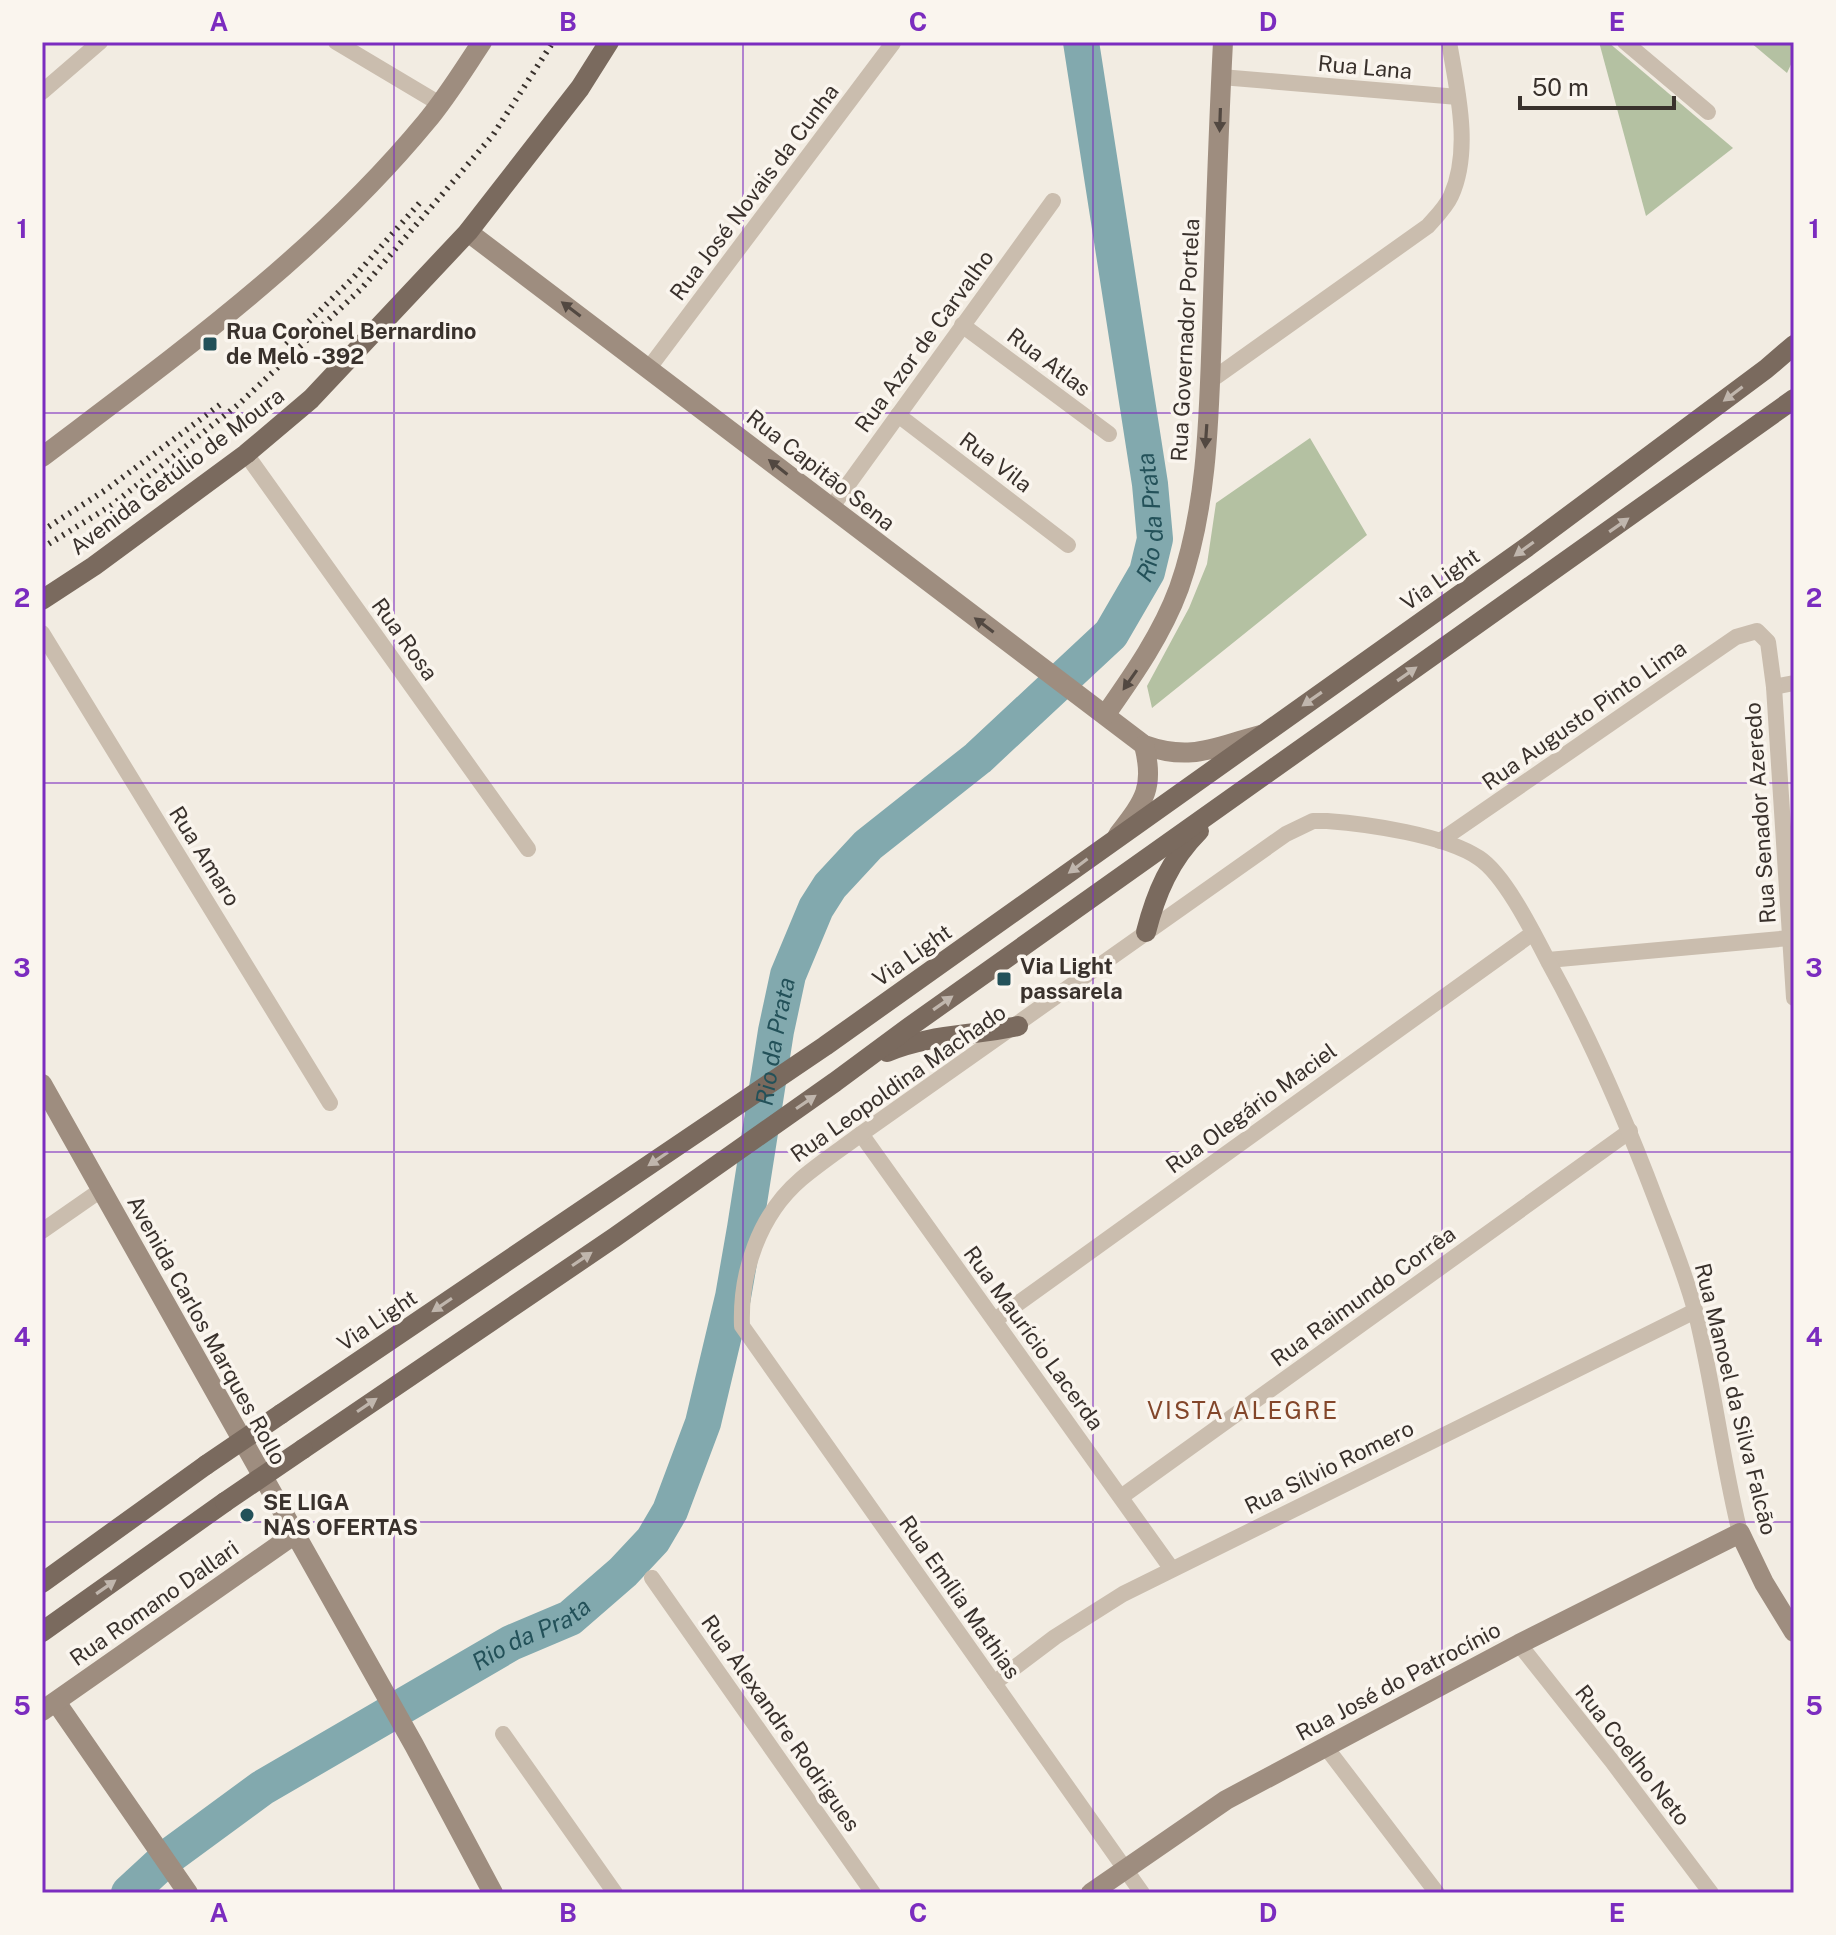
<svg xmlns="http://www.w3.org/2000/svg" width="1836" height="1935" font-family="'Public Sans',sans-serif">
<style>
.green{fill:#b4c1a2}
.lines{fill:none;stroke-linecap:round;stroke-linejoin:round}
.river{stroke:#82a9ae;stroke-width:36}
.street{stroke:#cabdae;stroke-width:16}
.secondary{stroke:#9e8d7f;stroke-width:20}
.primary{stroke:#7a6a5e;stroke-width:20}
.rail{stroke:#39312c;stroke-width:6;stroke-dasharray:2 6;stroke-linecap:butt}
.primary-bridge{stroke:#7a6a5e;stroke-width:20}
.oneway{fill:#524841}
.oneway2{fill:#c0b6ad}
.grid{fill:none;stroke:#7b2cbf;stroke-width:2;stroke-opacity:0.55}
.poi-dot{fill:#235159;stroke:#faf5ee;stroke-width:3}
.labels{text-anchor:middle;stroke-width:7;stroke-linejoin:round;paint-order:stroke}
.street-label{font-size:22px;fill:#39312c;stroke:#faf5ee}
.poi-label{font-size:22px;font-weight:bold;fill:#39312c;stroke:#faf5ee;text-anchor:start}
.water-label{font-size:24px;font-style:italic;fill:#235159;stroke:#faf5ee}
.neighbourhood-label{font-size:24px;letter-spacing:2px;fill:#83462a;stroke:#faf5ee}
.neatline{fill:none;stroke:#7b2cbf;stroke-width:3}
.grid-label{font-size:26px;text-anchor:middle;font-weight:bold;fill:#7b2cbf}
</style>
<rect width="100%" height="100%" fill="#f2ece2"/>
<!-- green -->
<g class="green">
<path d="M1599 42H1608L1733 148 1646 216Z"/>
<path d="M1750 42H1794V58L1787 73Z"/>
<path d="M1310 438 1367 535 1152 708 1147 686 1189 608 1207 564 1216 503Z"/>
</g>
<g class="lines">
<!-- river -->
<path class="river" id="s1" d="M129 1893 168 1857 262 1788 511 1643 570 1618 623 1572 653 1540 670 1511 703 1423 733 1297 745 1228 776 1031 788 975 816 908 830 886 868 845 978 758 1111 634 1147 572 1155 539 1150 484 1081 42"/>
<!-- street -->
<g class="street">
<path d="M336 42 440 104"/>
<path d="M1625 42 1708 112"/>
<path d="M1221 77 1458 97"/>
<path d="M42 92 100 42"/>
<path d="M962 325 1109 434"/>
<path d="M649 368 893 43"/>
<path d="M1210 381 1428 226C1436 217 1446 207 1451 196 1472 150 1457 89 1449 42"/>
<path d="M898 415 1068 545"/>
<path d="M246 454 528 849"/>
<path d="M831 508 1053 201"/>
<path d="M42 633 330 1103"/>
<path d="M1774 687 1794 683"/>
<path d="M1440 841 1720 648 1736 637 1757 631 1768 642 1774 687 1794 998"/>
<path d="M1548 960 1790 938"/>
<path d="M861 1134 1171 1568"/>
<path d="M42 1231 101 1190"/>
<path d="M995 1320 1533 933"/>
<path d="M1121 1497 1630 1131"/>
<path d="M652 1578 873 1893"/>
<path d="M1519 1644 1611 1760 1711 1893"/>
<path d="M994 1683 1055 1637 1123 1594 1695 1311"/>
<path d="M503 1734 615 1893"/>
<path d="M1325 1746 1437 1893"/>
<path d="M1142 1893 742 1326C740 1272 759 1215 801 1179 820 1163 841 1149 861 1134L1286 834 1313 821H1327C1368 824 1445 835 1479 858 1505 875 1534 934 1549 963 1591 1039 1625 1118 1656 1200 1670 1237 1686 1275 1696 1314 1714 1387 1722 1461 1740 1533"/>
</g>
<!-- secondary -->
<g class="secondary">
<path d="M468 232 1144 745C1192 762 1214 747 1261 735"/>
<path d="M42 457C178 354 317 254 426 122 447 97 464 69 482 42"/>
<path d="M1106 714C1134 674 1162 634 1179 588 1208 506 1209 414 1212 328 1215 233 1218 137 1223 42"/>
<path d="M1118 835C1144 801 1155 788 1144 745"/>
<path d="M42 1084 414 1745 493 1893"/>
<path d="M56 1702 188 1893"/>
<path d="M42 1711 295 1534"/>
<path d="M1091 1893 1226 1800 1519 1644 1740 1533 1764 1583 1794 1632"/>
</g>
<!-- primary -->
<g class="primary">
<path d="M42 600 94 566 246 454 311 399 468 232 580 88 609 42"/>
<path d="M1146 932C1156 893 1170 860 1199 831"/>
<path d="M887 1052C930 1034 973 1036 1018 1026"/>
<path d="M281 1414 825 1046 1527 547 1766 369 1794 345"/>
<path d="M303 1449 615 1237 835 1082 908 1028 1794 399"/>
<path d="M42 1583 206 1465"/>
<path d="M42 1632 225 1502"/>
</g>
<!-- rail -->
<g class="rail">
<path d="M286 344 354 277 423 199"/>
<path d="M42 531 107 489 221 404"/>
<path d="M42 548 112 505 239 404 362 288 493 135 553 42"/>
</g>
<!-- primary-bridge -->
<g class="primary-bridge">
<path d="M206 1465 281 1414"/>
<path d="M225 1502 303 1449"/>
</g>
</g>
<!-- one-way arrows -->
<defs><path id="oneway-solid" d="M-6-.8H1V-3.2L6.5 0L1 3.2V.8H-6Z" transform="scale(2)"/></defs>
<g class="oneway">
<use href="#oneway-solid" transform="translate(1220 120) rotate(92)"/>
<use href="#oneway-solid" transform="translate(571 309) rotate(-143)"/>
<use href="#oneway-solid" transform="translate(1206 436) rotate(94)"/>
<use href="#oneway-solid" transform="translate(778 467) rotate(-142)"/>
<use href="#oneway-solid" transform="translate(984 625) rotate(-143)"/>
<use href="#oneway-solid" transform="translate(1130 680) rotate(125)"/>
</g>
<g class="oneway2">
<use href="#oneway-solid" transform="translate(1733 394) rotate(143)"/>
<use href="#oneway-solid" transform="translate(1619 525) rotate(-35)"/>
<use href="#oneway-solid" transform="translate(1524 549) rotate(144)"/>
<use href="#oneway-solid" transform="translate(1407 674) rotate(-35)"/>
<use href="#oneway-solid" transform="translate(1312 699) rotate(145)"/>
<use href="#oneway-solid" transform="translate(1078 866) rotate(143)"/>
<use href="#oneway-solid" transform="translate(943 1003) rotate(-35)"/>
<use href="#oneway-solid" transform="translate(806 1102) rotate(-34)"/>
<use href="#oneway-solid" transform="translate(658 1159) rotate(146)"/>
<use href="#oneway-solid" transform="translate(582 1259) rotate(-34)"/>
<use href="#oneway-solid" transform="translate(442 1305) rotate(146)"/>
<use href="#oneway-solid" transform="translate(367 1405) rotate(-34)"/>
<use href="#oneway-solid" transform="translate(106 1587) rotate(-35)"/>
</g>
<!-- grid -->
<path class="grid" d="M394 42V1893M743 42V1893M1093 42V1893M1442 42V1893M42 413H1794M42 783H1794M42 1152H1794M42 1522H1794"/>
<!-- markers -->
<g class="poi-dot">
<rect x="202" y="336" width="16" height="16" rx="4"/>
<rect x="996" y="971" width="16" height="16" rx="4"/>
<circle cx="247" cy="1515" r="8"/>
</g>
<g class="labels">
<!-- street labels -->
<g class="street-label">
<text transform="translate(1365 67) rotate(5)" y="8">Rua Lana</text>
<text transform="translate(754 192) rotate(-53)" y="8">Rua José Novais da Cunha</text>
<text transform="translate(1185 340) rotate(-87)" y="8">Rua Governador Portela</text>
<text transform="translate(924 341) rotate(-54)" y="8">Rua Azor de Carvalho</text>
<text transform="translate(1049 362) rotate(37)" y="8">Rua Atlas</text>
<text transform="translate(996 462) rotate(37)" y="8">Rua Vila</text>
<text transform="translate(821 470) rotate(38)" y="8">Rua Capitão Sena</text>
<text transform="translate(177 471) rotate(-37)" y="8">Avenida Getúlio de Moura</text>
<text transform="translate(1440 579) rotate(-35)" y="8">Via Light</text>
<text transform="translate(405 639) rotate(54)" y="8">Rua Rosa</text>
<text transform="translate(1584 715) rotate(-35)" y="8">Rua Augusto Pinto Lima</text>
<text transform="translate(1760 813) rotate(-94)" y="8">Rua Senador Azeredo</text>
<text transform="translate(205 856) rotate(58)" y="8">Rua Amaro</text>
<text transform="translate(912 955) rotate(-35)" y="8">Via Light</text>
<text transform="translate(898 1083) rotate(-35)" y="8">Rua Leopoldina Machado</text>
<text transform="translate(1251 1108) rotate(-36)" y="8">Rua Olegário Maciel</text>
<text transform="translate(1363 1296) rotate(-36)" y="8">Rua Raimundo Corrêa</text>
<text transform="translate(377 1320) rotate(-34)" y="8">Via Light</text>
<text transform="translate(207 1330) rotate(61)" y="8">Avenida Carlos Marques Rollo</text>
<text transform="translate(1034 1338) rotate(54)" y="8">Rua Maurício Lacerda</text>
<text transform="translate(1736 1399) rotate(76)" y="8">Rua Manoel da Silva Falcão</text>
<text transform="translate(1329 1467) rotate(-26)" y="8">Rua Sílvio Romero</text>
<text transform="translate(960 1597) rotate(55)" y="8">Rua Emília Mathias</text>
<text transform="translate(154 1603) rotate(-35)" y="8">Rua Romano Dallari</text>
<text transform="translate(1398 1681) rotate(-28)" y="8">Rua José do Patrocínio</text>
<text transform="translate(781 1723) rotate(55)" y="8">Rua Alexandre Rodrigues</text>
<text transform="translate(1633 1755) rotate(52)" y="8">Rua Coelho Neto</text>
</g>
<!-- poi labels -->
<g class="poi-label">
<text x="226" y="339">Rua Coronel Bernardino<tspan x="226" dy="25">de Melo -392</tspan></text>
<text x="1020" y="974">Via Light<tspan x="1020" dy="25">passarela</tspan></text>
<text x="263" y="1510">SE LIGA<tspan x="263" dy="25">NAS OFERTAS</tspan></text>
</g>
<!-- water labels -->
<g class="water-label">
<text dy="8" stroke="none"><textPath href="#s1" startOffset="1824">Rio da Prata</textPath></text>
<text dy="8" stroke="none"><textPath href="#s1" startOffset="1152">Rio da Prata</textPath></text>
<text dy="8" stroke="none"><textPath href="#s1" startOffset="480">Rio da Prata</textPath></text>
</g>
<!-- neighbourhood labels -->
<g class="neighbourhood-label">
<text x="1243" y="1419">VISTA ALEGRE</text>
</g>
</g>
<!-- border -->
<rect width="1836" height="1935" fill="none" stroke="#faf5ee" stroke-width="88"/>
<!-- scale -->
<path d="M1520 96v12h154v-12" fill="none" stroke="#39312c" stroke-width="4"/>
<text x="1532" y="96" font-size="24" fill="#39312c" stroke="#faf5ee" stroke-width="6" paint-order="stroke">50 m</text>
<rect x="44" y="44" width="1748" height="1847" class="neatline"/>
<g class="grid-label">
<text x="219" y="31">A</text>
<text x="568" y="31">B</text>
<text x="918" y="31">C</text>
<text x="1268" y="31">D</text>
<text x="1617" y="31">E</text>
<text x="22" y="238">1</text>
<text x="1814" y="238">1</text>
<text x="22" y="607">2</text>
<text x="1814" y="607">2</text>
<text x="22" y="977">3</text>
<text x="1814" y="977">3</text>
<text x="22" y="1346">4</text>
<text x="1814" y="1346">4</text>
<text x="22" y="1715">5</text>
<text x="1814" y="1715">5</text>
<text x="219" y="1922">A</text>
<text x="568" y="1922">B</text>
<text x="918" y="1922">C</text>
<text x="1268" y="1922">D</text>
<text x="1617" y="1922">E</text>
</g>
</svg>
